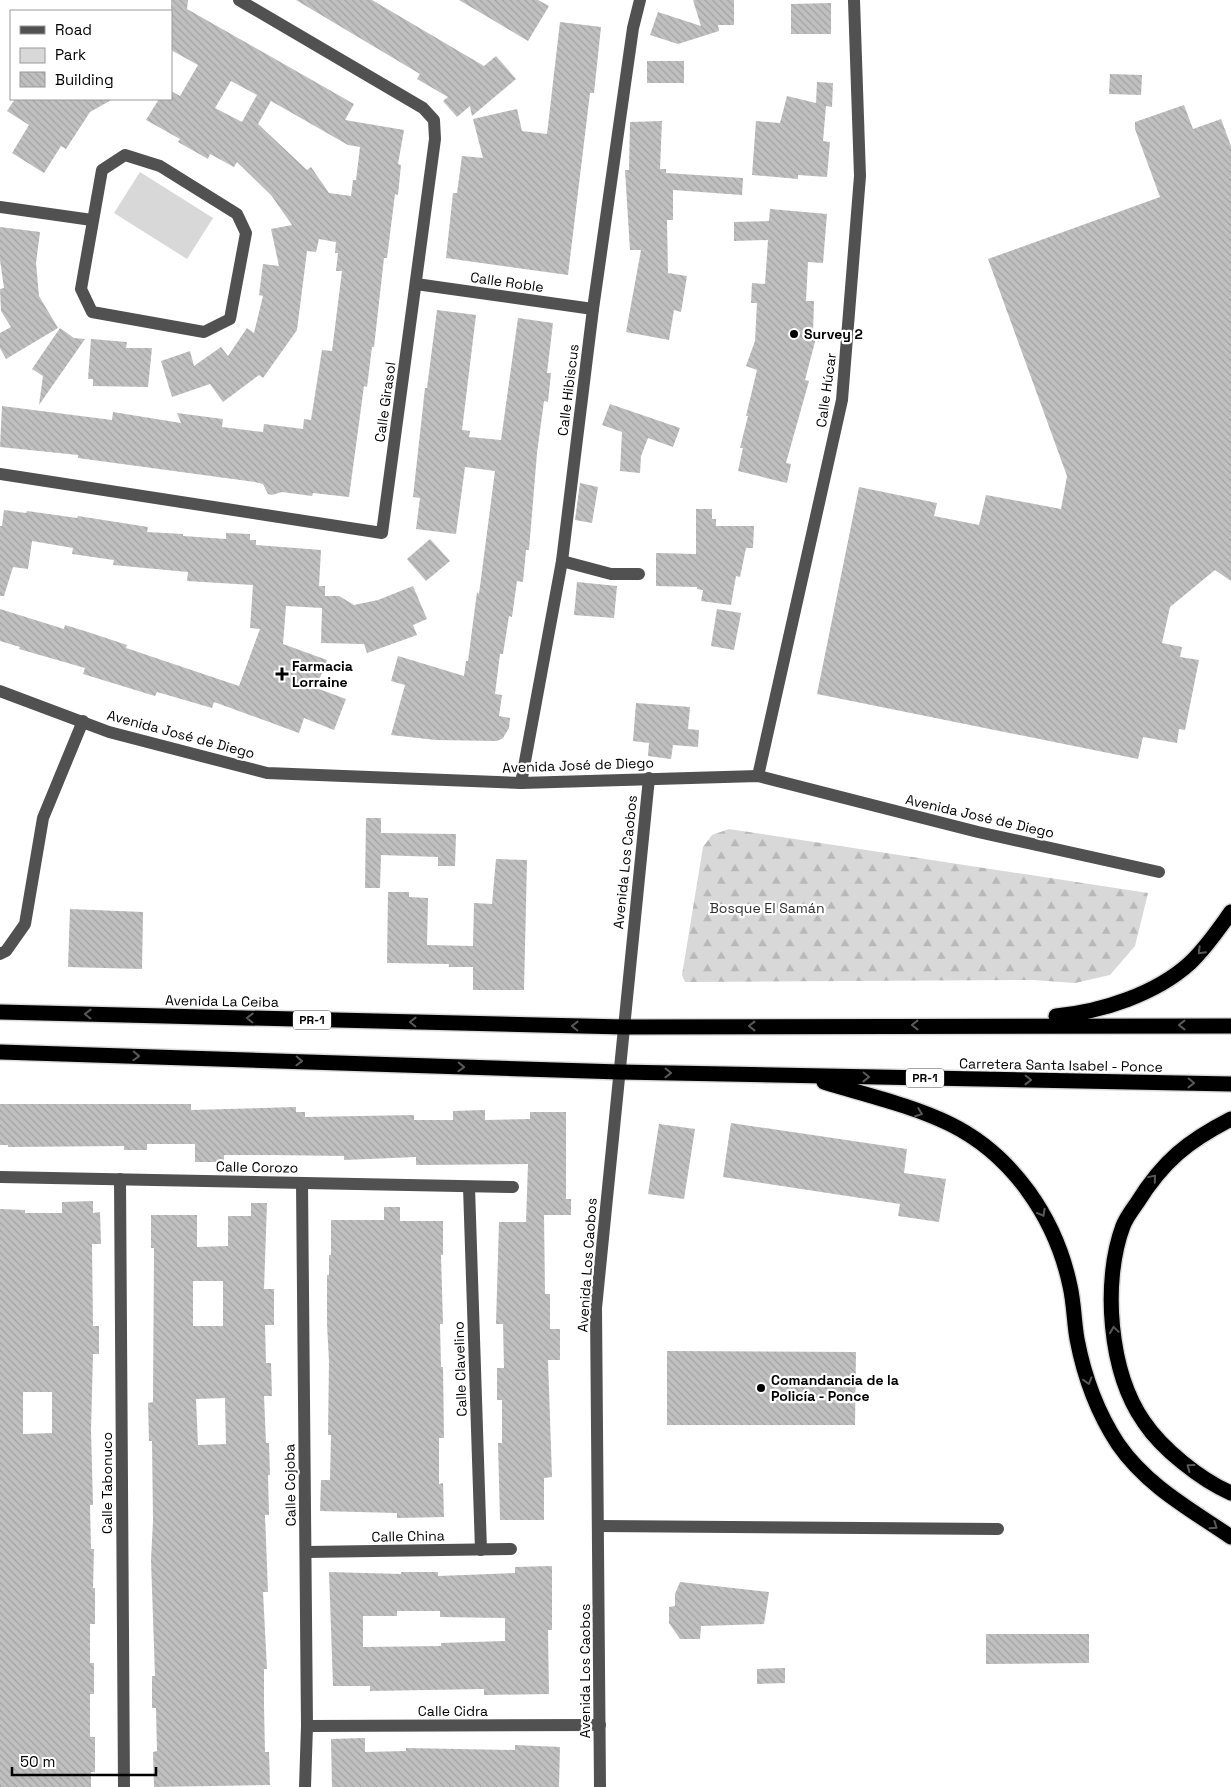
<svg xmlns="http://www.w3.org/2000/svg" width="1231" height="1787" font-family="'Space Grotesk',sans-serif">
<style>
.forest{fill:url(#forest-firs)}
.park{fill:#d8d8d8}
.building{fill:url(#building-back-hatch);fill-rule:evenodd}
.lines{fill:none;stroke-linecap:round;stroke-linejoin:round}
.highway-casing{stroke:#dbdbdb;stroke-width:18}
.minor{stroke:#515151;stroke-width:12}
.highway{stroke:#000;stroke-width:15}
.oneway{stroke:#595959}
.poi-dot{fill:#000;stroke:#fff;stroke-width:2}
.labels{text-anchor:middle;stroke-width:4.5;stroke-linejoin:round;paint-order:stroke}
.shield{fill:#fff;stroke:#4c4c4c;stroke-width:1}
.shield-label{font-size:12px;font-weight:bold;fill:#000}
.street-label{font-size:14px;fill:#000;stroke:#fff}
.poi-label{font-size:14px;font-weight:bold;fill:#000;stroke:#fff;text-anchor:start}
.park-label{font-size:14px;fill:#2f2f2f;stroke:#fff}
</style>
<defs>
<pattern id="forest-firs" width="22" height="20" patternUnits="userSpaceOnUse" patternTransform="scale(1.25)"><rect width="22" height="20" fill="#d8d8d8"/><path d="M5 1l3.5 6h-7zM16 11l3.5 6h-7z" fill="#b8b8b8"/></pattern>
<pattern id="building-back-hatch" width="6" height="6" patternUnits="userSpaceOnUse" patternTransform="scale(1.25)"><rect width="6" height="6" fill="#c0c0c0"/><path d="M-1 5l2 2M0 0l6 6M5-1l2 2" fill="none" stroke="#a3a3a3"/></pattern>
</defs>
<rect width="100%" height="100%" fill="#fff"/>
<!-- forest -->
<path class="forest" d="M729 829 1148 893 1135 946 1110 975 1075 983 1033 980 685 982 682 975 703 847 712 835Z"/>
<!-- park -->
<path class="park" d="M140 172 213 218 187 259 114 213Z"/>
<!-- building -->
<g class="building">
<path d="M171 0H188L187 9 354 104 345 120 404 130 398 164 401 165 398 195 395 194 387 258H384L374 347H372L367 387 364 386 349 497 313 493 312 496 282 492 272 495 268 494 263 484 255 482 78 458V455L0 447 2 406 112 420 113 412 181 423 177 413 223 419 222 427 263 432 264 424 303 429 304 419 311 420 322 350 332 351 342 271H336L338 253H335L336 242 319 239 316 252 307 251 297 330 263 378 259 375 223 402 210 384 172 397 161 361 190 351 194 366 221 347 228 356 247 328 254 333 263 296 259 295 263 264 279 266 271 229 292 225 271 195 237 162 234 167 210 154 208 159 178 142 180 139 146 120 159 99H171V91L180 96 198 65 171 50ZM231 81 257 95 242 122 215 108ZM271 101 348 145 360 147 356 180H353L351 196 329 193 311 167 307 170 258 124Z"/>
<path d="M296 0H372L484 66 496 56 516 79 472 116 470 106 457 117 443 101 448 97 417 79 420 74Z"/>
<path d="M459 0H538L549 6 528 41Z"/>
<path d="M693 0H734V25H718L719 31 678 44 650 35 658 12 701 26Z"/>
<path d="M831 3V34H791V4Z"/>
<path d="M560 22 601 27 594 93H590L568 275 446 258 453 193H457L462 156 483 158 473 119 517 109 522 131 547 134Z"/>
<rect x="647" y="61" width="37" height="22"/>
<path d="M1110 74 1142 75 1141 95 1109 94Z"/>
<path d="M817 82 833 83 832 107 826 106 823 141 830 142 827 177 798 175V179L752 175 756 121 780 123 787 96 816 103Z"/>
<path d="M15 99H113L90 112 66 149 61 146 44 173 12 153 29 125 7 111Z"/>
<path d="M1184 105 1193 129 1221 119 1231 146V581L1215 570 1170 607 1162 643 1182 647 1180 657 1199 660 1185 730 1179 729 1177 743 1143 737 1138 759 817 694 859 487 937 503 934 516 979 525 986 495 1061 509 1067 476 988 259 1160 197 1135 129V122Z"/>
<path d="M662 121 660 169H666V173L743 178 742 195 673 190V220H667L668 273 687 276 681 312 674 310 669 340 626 332 641 250H630L625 170H629L630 122Z"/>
<path d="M770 209 827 214 823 263 808 262 806 301H814L813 333 817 334 805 380 809 381 786 463 791 464 787 483 738 471 743 448H740L748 416H746L757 370 746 366 755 341 757 303H751L752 283 765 284 768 240 734 241V222L769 221Z"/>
<path d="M0 227 40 232 36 263 39 296 58 328 6 359 0 348V333L11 327 1 311 0 289 4 288 0 260Z"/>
<path d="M437 310 476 315 462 430 470 431 469 437 501 440 518 318 553 323 547 373H551L548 402 544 401 537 453 529 550H526L523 582 517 581 512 617 509 616 503 654H500L495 694 502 695 499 716 510 718 509 728 503 738 497 741 436 740 391 735 405 685 391 681 398 656 464 676 466 661H468L477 592 479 594 495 471 465 467 456 534 416 529 420 498 413 497 425 388H427Z"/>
<path d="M60 328 74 338 85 339 39 405 43 376 32 369Z"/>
<path d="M91 339 127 342 126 348H152L148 387 93 386V379H88Z"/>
<path d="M610 404 680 428 673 447 648 438 641 456 640 473 620 471 622 432 602 425Z"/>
<path d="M580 483 598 487 592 523 575 520Z"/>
<path d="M696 509H712V519H716V526H754L753 548H746L740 577 736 576 731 605 701 601 703 590 697 589V587L656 586V553L696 554Z"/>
<path d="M4 510 26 513 27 511 77 518 78 516 148 527 147 532 183 534V536L226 539V533L250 534V540H256V545L321 550 319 586H325V596H339L354 605 378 600 413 586 427 619 413 625 417 635 367 653 364 644 321 643 322 608 286 606 283 644 327 660 316 688 346 699 334 730 304 718 299 733 214 702 212 708 157 692 155 696 83 674 85 668 19 649 20 647 0 641V609L64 629 65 625 88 632 127 645 126 648 239 686 260 629 250 628 253 585 187 581 188 572 113 565 114 560 72 554 73 548 32 541 28 569 13 567 4 596H0V526H2Z"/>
<path d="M430 539 450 561 426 581 407 559Z"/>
<path d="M577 582 617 586 614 618 574 615Z"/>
<path d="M717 609 741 613 734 650 711 646Z"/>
<path d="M636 703 690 707 688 729 699 730 698 747 673 745 671 759 648 756 649 743 633 741Z"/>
<path d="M366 818H381V833L456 834 455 866H438V857L381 855 380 888H365Z"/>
<path d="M496 859 527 860 524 990H473V967H449V964L387 963 388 892H409V897L428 898 427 945 473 946 474 903 492 904Z"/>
<path d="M70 909 143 912 142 969 68 967Z"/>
<path d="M0 1104H191V1110L296 1107V1112H305V1117L414 1115V1120H453V1111L485 1110V1120L530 1119V1112H566V1199H571V1215H544L545 1294H550V1329H560V1360H548L552 1477 544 1478V1520H500L498 1443H502V1400H497V1368H504L503 1324H496L499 1222H526L528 1164 416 1165V1157L344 1160V1156L273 1155H224V1162H195V1144H147V1150H124V1146L8 1147V1145H0Z"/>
<path d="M731 1123 907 1149 904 1173 946 1179 939 1222 898 1216 900 1204 723 1177Z"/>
<path d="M659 1124 695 1129 684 1199 648 1194Z"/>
<path d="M93 1201V1213L100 1212 101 1244H92L93 1326H99V1354H93L91 1430 93 1505H90L91 1549H94L93 1588H95V1624H90V1663H94V1694H90V1737H95V1772H91V1787H0V1209L25 1210V1213H62V1202ZM23 1392H52V1433L23 1434Z"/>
<path d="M251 1203H267L264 1289H274V1325H265L266 1363H271L272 1396H264L266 1443H269L270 1475H268L269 1515H265L268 1592H263L267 1669H264V1707L265 1752H269L270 1785 154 1787 153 1752 157 1751 156 1708H152V1676H155L151 1560 153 1521 152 1441H149L148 1403 153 1402 154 1248H151V1215H197V1247L228 1246V1216H251ZM193 1281H223V1326H193ZM225 1398 226 1444 198 1445 196 1399Z"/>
<path d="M384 1207H400V1221H443V1255H441L443 1324H440L441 1367H443L444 1438H439V1484L443 1483 444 1517 397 1518V1513L320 1511 321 1480H330L331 1435H328L329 1361 327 1324V1275H329V1255H331V1220H384Z"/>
<path d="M667 1351 856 1352 855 1425H667Z"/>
<path d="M552 1566V1630H548L549 1694 484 1695V1689L370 1691V1686H333L329 1572 401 1574V1572H438V1576L515 1573V1567ZM397 1611H440V1617L505 1618V1641L441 1643V1646L363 1647V1616H397Z"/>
<path d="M680 1582 769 1592 764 1624 701 1626 700 1639H680L669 1623V1607L675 1606V1594Z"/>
<path d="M986 1634H1089V1663L986 1664Z"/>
<path d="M785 1668V1683L757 1684V1669Z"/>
<path d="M365 1738V1752L406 1751V1748L515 1750V1745L560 1747 559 1787H332L331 1739Z"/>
</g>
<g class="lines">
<!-- highway casing -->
<g class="highway-casing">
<g id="highway">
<path d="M0 1012 624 1027 1231 1026"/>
<path d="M1056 1016C1101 1012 1156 994 1190 963 1206 948 1218 930 1231 912"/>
<path d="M0 1052 620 1072 1231 1084"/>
<path d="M824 1082C866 1095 911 1105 950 1124 1013 1155 1056 1219 1070 1286 1074 1303 1074 1322 1077 1339 1084 1376 1097 1412 1118 1444 1147 1486 1190 1509 1231 1537"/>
<path d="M1231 1119C1188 1141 1163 1161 1137 1203 1132 1210 1126 1218 1123 1226 1102 1282 1109 1372 1144 1422 1162 1449 1201 1480 1231 1493"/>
</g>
</g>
<!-- minor -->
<g class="minor">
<path d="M125 155 160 166 237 214 246 233 230 319 204 332 92 312 81 289 102 170Z"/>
<path d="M0 207 92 220"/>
<path d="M416 284 593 309"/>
<path d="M0 474 382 533 435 139 434 120 423 108 239 0"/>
<path d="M562 561 611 574H639"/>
<path d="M0 691 109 732 267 773 521 783 758 776 978 832 1159 872"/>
<path d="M758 776 842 400 860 176 854 0"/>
<path d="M521 783 562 561 593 309 633 28 640 0"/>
<path d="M0 954 6 951 25 924 43 818 83 721"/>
<path d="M0 1177 513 1187"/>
<path d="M120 1179 124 1787"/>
<path d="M302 1183 307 1726 305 1787"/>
<path d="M469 1187 481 1550"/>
<path d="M599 1526 998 1529"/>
<path d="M306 1552 511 1549"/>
<path d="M307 1726 600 1725"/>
<path d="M600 1787 596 1308 649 778"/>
</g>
<!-- highway -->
<use href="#highway" class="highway"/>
</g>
<!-- one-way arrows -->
<defs><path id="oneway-chevron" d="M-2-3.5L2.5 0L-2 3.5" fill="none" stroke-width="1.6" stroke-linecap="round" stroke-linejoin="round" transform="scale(1.25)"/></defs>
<g class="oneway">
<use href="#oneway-chevron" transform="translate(1201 951) rotate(134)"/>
<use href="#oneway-chevron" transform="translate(88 1014) rotate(-179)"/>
<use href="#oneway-chevron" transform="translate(250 1018) rotate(-179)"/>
<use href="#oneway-chevron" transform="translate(413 1022) rotate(-179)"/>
<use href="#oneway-chevron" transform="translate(915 1025) rotate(180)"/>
<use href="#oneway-chevron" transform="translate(1182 1025) rotate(-180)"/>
<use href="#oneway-chevron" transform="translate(575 1026) rotate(-179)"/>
<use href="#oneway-chevron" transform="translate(752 1026) rotate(180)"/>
<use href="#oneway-chevron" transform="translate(136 1056) rotate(2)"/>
<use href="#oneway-chevron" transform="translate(299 1061) rotate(2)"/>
<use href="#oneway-chevron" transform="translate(461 1067) rotate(2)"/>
<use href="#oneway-chevron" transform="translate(668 1073) rotate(1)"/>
<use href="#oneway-chevron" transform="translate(866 1077) rotate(1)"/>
<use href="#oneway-chevron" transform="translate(1028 1080) rotate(1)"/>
<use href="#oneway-chevron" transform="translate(1191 1083) rotate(1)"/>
<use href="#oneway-chevron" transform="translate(919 1113) rotate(21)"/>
<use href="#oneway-chevron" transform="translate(1153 1178) rotate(-50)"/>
<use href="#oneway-chevron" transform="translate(1042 1213) rotate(61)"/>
<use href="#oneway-chevron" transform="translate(1114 1330) rotate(-98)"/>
<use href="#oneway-chevron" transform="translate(1088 1381) rotate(73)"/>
<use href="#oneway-chevron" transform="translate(1190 1467) rotate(-144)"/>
<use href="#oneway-chevron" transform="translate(1214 1526) rotate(34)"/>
</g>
<!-- markers -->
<g class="poi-dot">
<circle cx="794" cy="334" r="5"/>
<path d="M279.5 666.5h5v5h5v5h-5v5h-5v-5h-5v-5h5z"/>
<circle cx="761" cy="1388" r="5"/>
</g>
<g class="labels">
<!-- shield labels -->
<g class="shield">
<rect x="293" y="1010.5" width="38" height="19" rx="4"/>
<rect x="906" y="1068.5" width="38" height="19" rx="4"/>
</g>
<g class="shield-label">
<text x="312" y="1024">PR-1</text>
<text x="925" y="1082">PR-1</text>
</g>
<!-- street labels -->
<g class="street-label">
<text transform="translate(507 282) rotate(8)" y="5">Calle Roble</text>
<text transform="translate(568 390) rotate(-83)" y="5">Calle Hibiscus</text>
<text transform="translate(826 390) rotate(-82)" y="5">Calle Húcar</text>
<text transform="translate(385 402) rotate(-82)" y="5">Calle Girasol</text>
<text transform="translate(181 734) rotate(15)" y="5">Avenida José de Diego</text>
<text transform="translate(578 765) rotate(-2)" y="5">Avenida José de Diego</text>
<text transform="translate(980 816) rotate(13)" y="5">Avenida José de Diego</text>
<text transform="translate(625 862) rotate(-84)" y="5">Avenida Los Caobos</text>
<text transform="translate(222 1001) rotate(1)" y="5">Avenida La Ceiba</text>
<text transform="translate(1061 1065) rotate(1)" y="5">Carretera Santa Isabel - Ponce</text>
<text transform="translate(257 1167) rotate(1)" y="5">Calle Corozo</text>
<text transform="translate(587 1265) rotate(-86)" y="5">Avenida Los Caobos</text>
<text transform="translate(460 1369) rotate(-92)" y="5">Calle Clavelino</text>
<text transform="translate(107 1483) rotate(-90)" y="5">Calle Tabonuco</text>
<text transform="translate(290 1485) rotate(-91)" y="5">Calle Cojoba</text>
<text transform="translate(408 1536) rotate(-1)" y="5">Calle China</text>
<text transform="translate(585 1671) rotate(-90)" y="5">Avenida Los Caobos</text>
<text x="453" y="1716">Calle Cidra</text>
</g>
<!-- poi labels -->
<g class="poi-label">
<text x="804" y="339">Survey 2</text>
<text x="292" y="671">Farmacia<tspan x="292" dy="16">Lorraine</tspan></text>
<text x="771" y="1385">Comandancia de la<tspan x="771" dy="16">Policía - Ponce</tspan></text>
</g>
<!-- park labels -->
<g class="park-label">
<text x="767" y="913">Bosque El Samán</text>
</g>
</g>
<!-- legend -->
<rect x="10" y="10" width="162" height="90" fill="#ffffff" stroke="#999999"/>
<rect x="20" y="26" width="25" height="8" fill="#515151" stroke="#999999"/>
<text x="55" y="35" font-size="15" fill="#000000">Road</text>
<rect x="20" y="48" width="25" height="15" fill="#d8d8d8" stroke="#999999"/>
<text x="55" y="60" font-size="15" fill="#000000">Park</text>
<rect x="20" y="72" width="25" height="15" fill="url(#building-back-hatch)" stroke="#999999"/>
<text x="55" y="85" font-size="15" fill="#000000">Building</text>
<!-- scale -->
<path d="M12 1767v8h144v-8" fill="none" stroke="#000000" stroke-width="2.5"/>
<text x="20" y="1767" font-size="15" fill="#000000" stroke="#ffffff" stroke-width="4" paint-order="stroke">50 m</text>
</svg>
